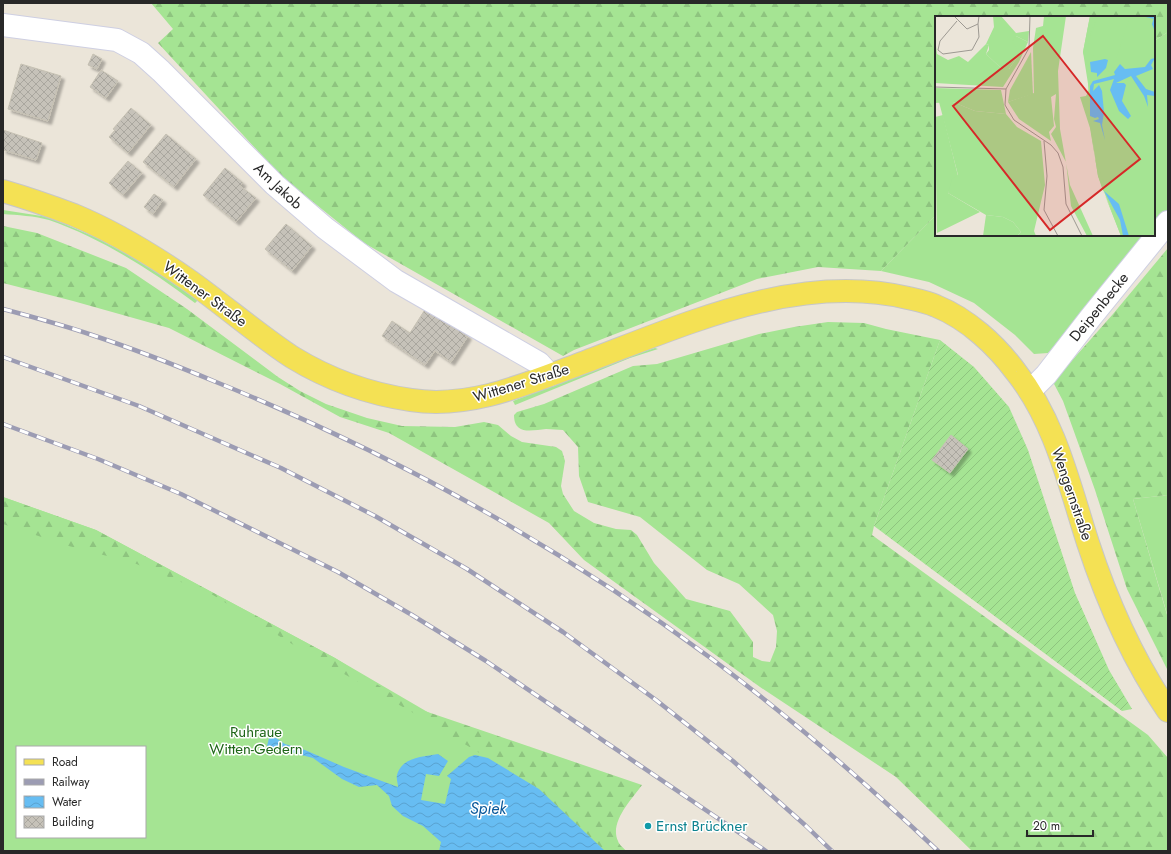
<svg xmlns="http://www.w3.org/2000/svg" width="1171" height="854" font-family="Jost,sans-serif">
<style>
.grass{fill:#a5e493;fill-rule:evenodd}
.forest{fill:url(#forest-firs)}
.garden{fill:url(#garden-furrows)}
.water{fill:url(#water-waves)}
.building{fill:url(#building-cross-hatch);stroke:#c6c1b3;filter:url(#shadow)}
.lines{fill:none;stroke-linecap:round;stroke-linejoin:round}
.minor-casing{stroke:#cecfe2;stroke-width:24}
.major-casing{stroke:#c7c7c7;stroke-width:24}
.minor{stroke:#fff;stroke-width:22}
.major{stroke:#f4e154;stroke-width:22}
.rail-casing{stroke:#9c9cb3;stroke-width:4.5}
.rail{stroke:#fff;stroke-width:3;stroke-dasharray:9;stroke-linecap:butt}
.culture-dot{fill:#0f9aa8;stroke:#fff;stroke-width:1.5}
.labels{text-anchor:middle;stroke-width:3;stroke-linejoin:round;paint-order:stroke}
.street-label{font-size:15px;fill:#282828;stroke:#fff}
.park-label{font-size:15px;fill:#1e6617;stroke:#fff}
.culture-label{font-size:15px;fill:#0d838f;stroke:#fff;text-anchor:start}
.water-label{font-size:16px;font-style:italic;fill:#09589a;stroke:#fff}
.inset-river{fill:none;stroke:#67bdf2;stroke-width:2}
.inset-road{fill:none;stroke:#9d9992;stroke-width:1}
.view{fill:#d62828;fill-opacity:0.15;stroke:#d62828;stroke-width:2}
.inset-edge{fill:none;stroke:#282828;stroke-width:2}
</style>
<defs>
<pattern id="forest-firs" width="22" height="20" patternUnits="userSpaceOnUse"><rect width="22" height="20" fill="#a5e493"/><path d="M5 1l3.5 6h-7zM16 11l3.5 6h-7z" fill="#8ec47f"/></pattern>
<pattern id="garden-furrows" width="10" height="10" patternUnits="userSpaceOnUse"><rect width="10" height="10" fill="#a5e493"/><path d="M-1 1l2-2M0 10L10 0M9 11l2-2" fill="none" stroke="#8ec47f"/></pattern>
<pattern id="water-waves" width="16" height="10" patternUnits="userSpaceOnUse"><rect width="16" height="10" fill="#67bdf2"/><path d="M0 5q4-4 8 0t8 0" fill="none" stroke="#59a2d0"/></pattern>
<pattern id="building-cross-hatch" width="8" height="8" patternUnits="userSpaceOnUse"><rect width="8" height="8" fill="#c6c2b9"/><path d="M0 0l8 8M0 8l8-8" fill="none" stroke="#aaa79f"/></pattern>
<filter id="shadow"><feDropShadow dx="3.5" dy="3.5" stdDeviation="1" flood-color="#0004"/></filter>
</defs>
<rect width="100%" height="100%" fill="#ebe5d9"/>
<!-- grass -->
<g class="grass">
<path d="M1168 32V211L1154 227V41Z"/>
<path d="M3 210 48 217 95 237 151 267 198 300 195 303C151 270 101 238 49 220 35 216 17 215 3 214Z"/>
<path d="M936 215V235H1148L1048 353 1034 354 1015 335 974 303 929 282 881 271Z"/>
<path d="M655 348 658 349 630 358 515 405 513 401 627 357Z"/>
<path d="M1168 495V617L1133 499Z"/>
<path d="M3 497 96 530 335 658 472 738 616 843 624 851H3ZM17 747H145V837H17Z"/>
</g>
<!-- forest -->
<g class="forest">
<path d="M151 3H1168V32L1154 41V17H936V215L881 271 818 267 757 279 574 350 563 356 364 243 282 177 158 43 173 29Z"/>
<path d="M3 226 37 233 126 268 187 309 278 377 300 391 326 404 367 418 402 426 455 427 484 422 498 425 511 436 522 442 556 447 562 451 565 461 561 486 563 494 574 511 594 523 616 529 631 530 637 535 654 563 686 599 730 611 753 642V657L762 661 770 662 776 647 777 631 773 615 739 584 707 570 640 517 588 502 579 476 578 447 563 430C557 430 552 429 546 429 533 430 514 436 514 415L517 412 544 404 633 366 657 364 759 334 794 327 828 322 864 323 886 329 940 340 874 526 872 535 1148 735 1168 758V851H972L896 777 760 687 584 560 549 523 389 433 340 417 280 384 169 328 73 301 3 283Z"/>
<path d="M1168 248V495L1133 499 1168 618V671L1127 589 1095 490 1063 401 1053 382 1113 314Z"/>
<path d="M3 497 96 530 335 658 413 707 642 785C632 799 609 822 618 841 619 845 624 848 626 851H605L539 789 410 711 305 652 213 595 134 563 65 545 3 524Z"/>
</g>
<!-- garden -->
<path class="garden" d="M940 340 974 367 1009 407 1028 450 1075 593 1109 670 1132 709 1122 711 874 526Z"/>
<!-- water -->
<path class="water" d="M269 738H276L285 744 305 750 344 767 398 787C398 784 396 778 397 775 402 757 422 757 438 754L448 761 439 776 426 774 421 800 445 804 451 779 447 776 469 757 475 755 488 758 539 789 605 851H439L441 842 423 826 403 816 392 806 389 796 377 785 359 787 342 779 313 758 267 746Z"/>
<!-- building -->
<g class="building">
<path d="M93 54 102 59 97 69 88 65Z"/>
<path d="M21 64 61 76 48 121 8 109Z"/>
<path d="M101 70 118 81 106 98 90 87Z"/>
<path d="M131 108 151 125 128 153 109 137 115 130 113 129Z"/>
<path d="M3 130 42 143 36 160 3 150Z"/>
<path d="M166 134 196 159 174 187 143 162Z"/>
<path d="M128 161 142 173 123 195 109 183Z"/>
<path d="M225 168 243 183 240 186 256 198 236 222 203 195Z"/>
<path d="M154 194 163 200 153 214 144 207Z"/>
<path d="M286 224 312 246 292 271 265 249Z"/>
<path d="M426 308 468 336 451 362 435 351 425 365 382 336 392 321 410 333Z"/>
<path d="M951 435 968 449 950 473 932 460Z"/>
</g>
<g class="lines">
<!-- minor casing -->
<g class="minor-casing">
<g id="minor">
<path d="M3 25 117 40 141 53 161 71 275 185 325 228 396 281 539 363 550 375"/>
<path d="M1030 391 1046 375 1091 317 1168 222"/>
</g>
</g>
<!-- major casing -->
<g class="major-casing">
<path id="major" d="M3 191C27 198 50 206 74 215 115 232 154 256 190 281 225 306 257 334 292 357 328 379 369 394 411 400 468 409 524 385 577 365 680 327 795 271 908 298 917 300 927 302 936 306 968 319 996 345 1016 372 1055 421 1069 484 1088 543 1107 601 1133 660 1168 711"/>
</g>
<!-- minor -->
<use href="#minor" class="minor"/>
<!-- major -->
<use href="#major" class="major"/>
<!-- rail casing -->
<g class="rail-casing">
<g id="rail">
<path d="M3 309C33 317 63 325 92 335 134 349 175 365 216 382 392 453 559 546 712 659 791 718 866 783 938 851"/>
<path d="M3 357 139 406 281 468 375 516 467 569 563 632 656 700 733 761 805 825 832 851"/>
<path d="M3 424 98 459 181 494 338 572 412 615 486 661 766 851"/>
</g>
</g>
<!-- rail -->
<use href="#rail" class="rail"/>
</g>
<!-- markers -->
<circle class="culture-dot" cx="648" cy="826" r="4"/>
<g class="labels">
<!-- street labels -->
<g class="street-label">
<text transform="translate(278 186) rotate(43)" y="5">Am Jakob</text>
<text transform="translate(205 294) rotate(36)" y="5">Wittener Straße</text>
<text transform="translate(1099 307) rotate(-51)" y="5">Deipenbecke</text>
<text transform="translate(521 383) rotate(-17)" y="5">Wittener Straße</text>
<text transform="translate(1072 494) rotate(71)" y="5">Wengernstraße</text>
</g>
<!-- park labels -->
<g class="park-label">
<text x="256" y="737">Ruhraue<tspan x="256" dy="17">Witten-Gedern</tspan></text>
</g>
<!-- culture labels -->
<g class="culture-label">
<text x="656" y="831">Ernst Brückner</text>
</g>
<!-- water labels -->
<g class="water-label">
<text x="488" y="814">Spiek</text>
</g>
</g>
<!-- overview -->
<g transform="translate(935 16)">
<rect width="220" height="220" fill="#ebe5d9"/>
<path d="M58 0H66L81 17 94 15 93 26 81 20 85 37 74 53 66 52 51 38 54 34V29L51 28 59 11ZM155 0H220V220H186L163 160 154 103 153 55 148 36ZM0 72 66 74 71 98 40 95 18 86 0 87ZM8 99 23 160 13 177 45 196 2 217 0 101ZM51 199 68 201 78 206 86 216 82 220H48Z" fill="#a5e493"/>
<path d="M109 0H131L123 55 125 113 135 169 158 220H152L136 190 131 146 116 118 121 111 119 103 121 78 116 81 119 110 114 116 116 125 84 103 73 86 99 77 98 32 101 12 108 10ZM155 0H163L155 18 166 48 177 58 158 65 155 71 154 92 160 142 172 174 168 175 188 220H186L167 172 163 160 155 112 145 81 151 80 154 74 148 36ZM81 20 93 26 84 46 68 71 0 67V22L2 38 13 44 24 40 33 46 51 28 54 29 51 38 66 52 70 48 74 53 85 37 77 26ZM4 86H18L40 95 71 98 82 111 106 125 110 169 99 215 101 220H82L86 216 78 206 68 201 51 199 13 177 17 163 23 159Z" fill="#a5e493"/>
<path d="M163 0H195L177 56 166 48 152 32Z" fill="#a5e493"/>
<path d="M96 36 98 78 73 86 75 74Z" fill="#a5e493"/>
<path d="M220 42 216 49 218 53 201 60 211 73 220 76V80L212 79 213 91 209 80 196 60 181 67H189L191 69 187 85 196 100 193 103 184 95 175 74 179 63 159 68 158 75 164 69 167 75 169 96 167 109 170 124 165 107 158 105 164 103 163 101 160 102 155 100V70L158 65 180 59 179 56 185 48 190 53 210 51 216 43ZM170 43 173 44 171 52 162 61V57L156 56 155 46ZM169 175 184 188 194 220H188L185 204Z" fill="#67bdf2"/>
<path class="inset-river" d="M211 0 220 2 218 8 220 13"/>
<path class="inset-road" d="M19 0 32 13 43 8 44 0M95 0 94 32 71 73 70 89 79 104 116 129 123 137 128 151 131 188 147 220M22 5 5 25 3 34 8 38 37 34 44 21 43 8M0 71 71 73M109 125 112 160 109 194 123 220"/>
<path class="view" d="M108 20 205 143 115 214 18 90Z"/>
<rect width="220" height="220" class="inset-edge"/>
</g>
<!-- border -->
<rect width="1171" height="854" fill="none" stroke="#282828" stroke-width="8"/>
<!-- legend -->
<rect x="16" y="746" width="130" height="92" fill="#ffffff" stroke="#a9a9a9"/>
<rect x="24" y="759" width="20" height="6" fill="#f4e154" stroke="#a9a9a9"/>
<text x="52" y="766" font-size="12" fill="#282828">Road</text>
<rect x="24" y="779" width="20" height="6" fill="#9c9cb3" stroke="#a9a9a9"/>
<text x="52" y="786" font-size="12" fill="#282828">Railway</text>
<rect x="24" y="796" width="20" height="12" fill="url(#water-waves)" stroke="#a9a9a9"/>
<text x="52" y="806" font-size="12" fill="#282828">Water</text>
<rect x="24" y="816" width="20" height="12" fill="url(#building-cross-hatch)" stroke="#a9a9a9"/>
<text x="52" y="826" font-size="12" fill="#282828">Building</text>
<!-- scale -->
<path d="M1027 830v6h66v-6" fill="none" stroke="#282828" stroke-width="2"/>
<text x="1033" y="830" font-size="12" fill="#282828" stroke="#ffffff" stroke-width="3" paint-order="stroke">20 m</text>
</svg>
